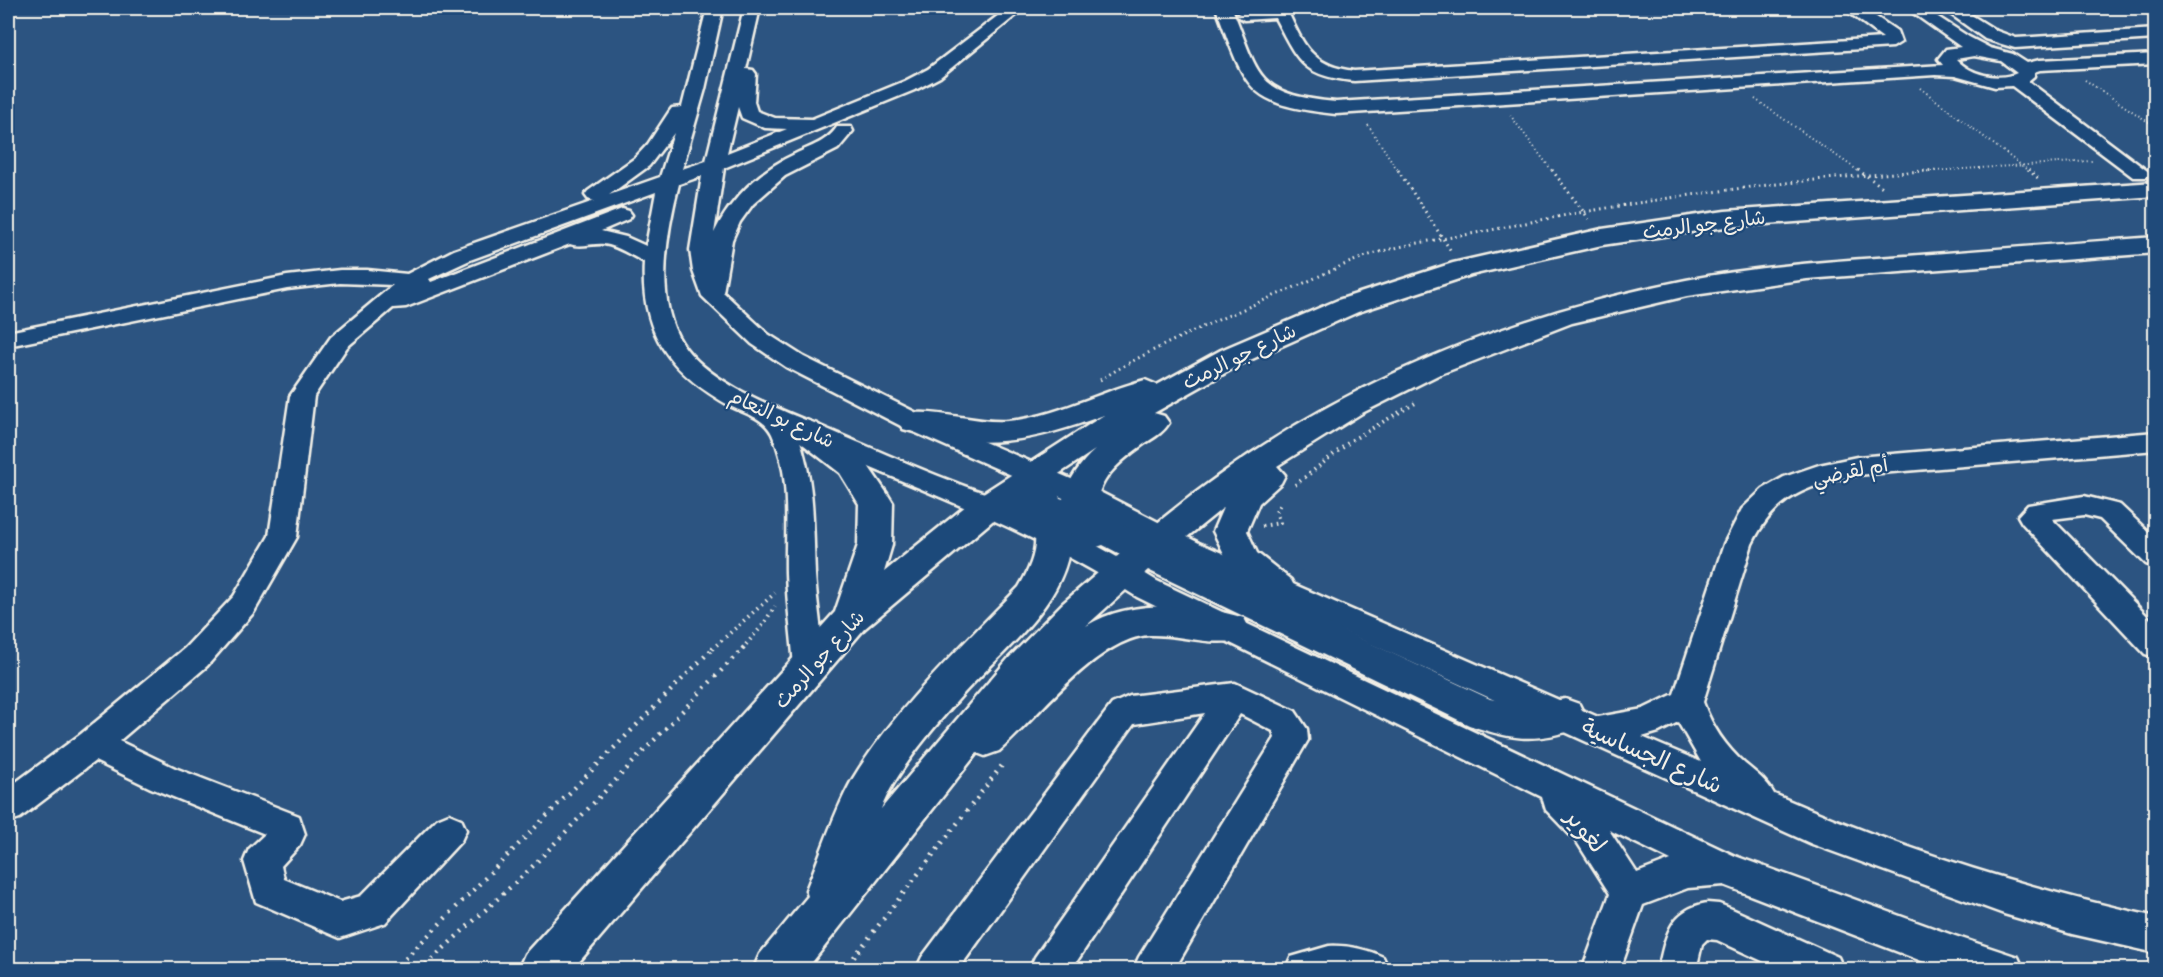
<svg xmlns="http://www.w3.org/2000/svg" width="2163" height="977" font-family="'Patrick Hand','Playpen Sans Arabic',sans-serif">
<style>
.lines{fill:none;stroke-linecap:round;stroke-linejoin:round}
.minor-casing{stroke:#f4f1e8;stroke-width:5}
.major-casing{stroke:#f4f1e8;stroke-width:5}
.path-far3{stroke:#f4f1e8;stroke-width:2;stroke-dasharray:1 3;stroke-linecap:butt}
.path-far2{stroke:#f4f1e8;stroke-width:3;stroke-dasharray:1.5 4;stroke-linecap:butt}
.path-far1{stroke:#f4f1e8;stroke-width:4;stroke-dasharray:1.5 4.5;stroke-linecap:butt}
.path{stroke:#f4f1e8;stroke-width:4.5;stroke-dasharray:2 6;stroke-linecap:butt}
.minor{fill:#1f4a7a;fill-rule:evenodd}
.major{fill:#1f4a7a;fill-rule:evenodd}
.labels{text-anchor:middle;stroke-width:4.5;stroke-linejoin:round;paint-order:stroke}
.street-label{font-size:20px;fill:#f4f1e8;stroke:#1f4a7a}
.near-street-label{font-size:24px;fill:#f4f1e8;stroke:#1f4a7a}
</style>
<rect width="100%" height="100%" fill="#2c5481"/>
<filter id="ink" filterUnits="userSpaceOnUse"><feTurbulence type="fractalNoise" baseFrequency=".0167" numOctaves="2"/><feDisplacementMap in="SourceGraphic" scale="12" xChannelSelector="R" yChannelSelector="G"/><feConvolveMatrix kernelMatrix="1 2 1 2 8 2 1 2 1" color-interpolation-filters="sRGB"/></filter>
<g filter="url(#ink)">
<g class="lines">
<!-- minor casing -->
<g class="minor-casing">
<g id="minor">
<path d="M707 8H723L705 89 682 169 706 161 744 8H760L746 69 753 70 756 74 754 102 757 111 775 118 812 119 905 81 928 69 1008 8H1025L940 77 917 89 724 168 714 233C731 198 760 170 795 154 811 146 827 142 837 127H851L853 131 838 149 785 176 753 204 740 222 732 240 723 292 768 334 804 357 923 416 1090 487 1199 543 1598 717 1643 709 1674 694 1724 544 1742 509 1763 489 1784 477 1819 465 1857 457 2156 432V450L1857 475C1807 486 1776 495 1752 544L1703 702C1712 727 1725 746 1745 764 1756 773 1767 781 1774 794 1897 848 2024 888 2156 917V953L2072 934 2004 914 1812 844 1179 557 1070 501 905 428 786 367 752 344 702 296 693 271 690 250 702 176 679 184C667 230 654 301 682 343 709 384 777 408 820 426 865 445 909 465 954 482 968 488 983 492 997 497 1052 521 1106 549 1157 581L1735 856 1955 936 2018 957 2024 970H1945L1724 885 1688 888 1643 905 1620 970H1582L1610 894 1577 842 1546 810 1542 797 1137 597C1031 529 914 487 799 438 815 483 813 528 815 575 817 606 822 637 826 668L821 677 810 681 799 677 794 668C792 636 787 605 786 573 785 528 792 476 772 434 764 418 747 414 732 407 670 373 640 334 644 262 632 256 618 246 604 244 592 243 581 248 570 244L406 307 393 308 347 347 314 396 297 537 254 612 207 666 119 741 175 768 299 816 305 834 300 845 281 866 284 879 340 902 361 896 437 819 449 814 461 819 466 830 461 841 385 923 340 938 256 902 244 861 249 849 265 834 151 788 95 761 20 818 8 822V788L81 734 185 648 234 596 269 536 290 396 331 337 393 285 340 283 287 289 8 346V332L287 276 340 270H367L407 274 454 250 594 201 588 199 585 195 588 191 635 158 648 144 669 112 672 108 682 107ZM738 107 742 118 765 128 787 129 727 153ZM674 133 660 177 609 195 649 166ZM656 192 646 246 626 237 601 231 629 219 632 215 629 211 622 209 431 282 429 279 470 260ZM1678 722 1701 762 1642 737 1659 732ZM1609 830 1671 860 1637 873Z"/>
<path d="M1216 8H1232C1260 78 1255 94 1336 102L1943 65 1938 59 1946 49 1961 47 1906 8H1924L1969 37 1990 48 2013 54 2027 63 2040 60 2156 54V64L2040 70 2034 72V76L2028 81 2150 173 2147 177H2133L2012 86 1995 87 1955 76 1935 75 1336 114C1244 104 1247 89 1216 8ZM1974 56 2001 61 2017 73C1998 82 1969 74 1956 59Z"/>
<path d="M1269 8H1285L1287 10C1303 44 1311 66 1354 71L1883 38 1847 11 1845 8H1863L1897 31 1901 42 1893 47 1354 81C1302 76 1298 61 1275 18L1244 20 1236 15 1244 10Z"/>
<path d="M1942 8H1960L1997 31 2016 38 2156 29V39L2015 48 1985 39Z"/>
<path d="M2084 496 2120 505 2156 539V567L2146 564 2100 519 2084 515 2052 519 2156 625V657L2145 654 2022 523 2018 516 2028 505Z"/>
<path d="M1235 683 1295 711 1307 729 1308 740 1174 970H1133L1139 957 1275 738 1273 731 1240 714 1071 970H1029L1035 957 1205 713 1134 724 958 970H916L922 957 1112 704 1130 696Z"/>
<path d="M1707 903 1719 904 1732 909 1838 957 1844 970H1782L1717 940 1707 939 1702 944 1696 970H1658C1666 936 1669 910 1707 903Z"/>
<path d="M1329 946C1349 945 1365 949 1383 957L1389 970H1285L1291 957Z"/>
</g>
</g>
<!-- major casing -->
<g class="major-casing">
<path id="major" d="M2156 182V196L1725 227 1602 245 1471 275 1358 312 1241 364 1154 413 1164 416 1169 423C1163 433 1153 438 1144 444 1120 461 1096 480 1096 511L1143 535C1301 400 1482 320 1686 280 1758 266 1833 261 1907 256 1990 249 2073 243 2156 237V253L1807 279 1687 296 1572 323 1438 375 1362 413 1277 466 1285 475 1281 483 1259 503 1247 531 1257 553 1291 580 1296 590 1291 600 1282 602 1490 699 1527 706 1565 699 1579 704 1585 716 1579 728C1535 743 1513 740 1469 725L1148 570 1086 626C1128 599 1198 603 1244 618L1249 628 1244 638C1215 648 1180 634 1149 635 1096 639 1038 717 999 751L985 756 977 753 806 970H753L760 954 808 896 806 890C821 854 833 814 852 780 896 707 960 648 1019 587 1033 564 1040 543 1032 516L997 517 864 629 572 970H518L525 954 835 612 858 545 859 504 840 473 795 438 790 431 795 424 806 420 817 424 862 457 888 495 893 503 892 545 884 572 977 497 1104 415C1030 443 981 451 903 429L898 422 903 415C932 407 975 424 1008 421 1055 417 1099 392 1145 380L1157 385 1221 350 1338 300 1453 263 1602 229 1725 211ZM1095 450C1080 463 1069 480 1063 499L1060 498 1052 482 1048 481ZM1223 508 1213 531 1232 570 1252 588 1171 550ZM1070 532C1080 547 1085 551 1103 545L1120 554 1062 604 1008 659 881 809C896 770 937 724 964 693 1004 650 1074 596 1070 532Z"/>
</g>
<!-- path-far3 -->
<g class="path-far3">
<path d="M2085 80 2156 127"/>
<path d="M1920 88 2030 172"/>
<path d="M1755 99 1860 172"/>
<path d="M1510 115 1553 172"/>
<path d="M1368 125 1399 172"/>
<path d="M1915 172 2092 161"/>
</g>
<!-- path-far2 -->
<g class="path-far2">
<path d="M1398 170 1451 251"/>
<path d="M1552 170 1589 219"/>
<path d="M1858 170 1884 188"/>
<path d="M2028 170 2038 178"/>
<path d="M1100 380C1158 344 1225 317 1288 290 1317 278 1346 262 1376 253 1413 242 1453 238 1491 230 1639 199 1789 179 1940 170"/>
</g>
<!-- path-far1 -->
<g class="path-far1">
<path d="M1295 485 1352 440 1417 402"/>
<path d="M1262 526 1280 523 1276 512 1281 502"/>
<path d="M712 649 775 593"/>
<path d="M742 649 763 625 775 606"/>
</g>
<!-- path -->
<g class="path">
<path d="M394 970 714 647"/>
<path d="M420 970 529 870 744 647"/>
<path d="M844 970 1003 764"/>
</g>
<!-- minor -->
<use href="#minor" class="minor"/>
<!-- major -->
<use href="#major" class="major"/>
</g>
</g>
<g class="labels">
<!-- street labels -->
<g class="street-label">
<text transform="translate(1704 224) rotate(-7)" y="7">شارع جو الرمث</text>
<text transform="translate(1239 356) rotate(-26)" y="7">شارع جو الرمث</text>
<text transform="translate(782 418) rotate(25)" y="7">شارع بو النعام</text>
<text transform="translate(1850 471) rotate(-11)" y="7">أم لقرضي</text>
<text transform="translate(819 659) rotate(-48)" y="7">شارع جو الرمث</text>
</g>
<!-- near-street labels -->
<g class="near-street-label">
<text transform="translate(1652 756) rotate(24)" y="8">شارع الجساسية</text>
<text transform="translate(1586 831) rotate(50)" y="8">لغوير</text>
</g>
</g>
<!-- margin -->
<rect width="2163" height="977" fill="none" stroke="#1f4a7a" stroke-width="30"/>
<rect x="15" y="15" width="2133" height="947" fill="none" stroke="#f4f1e8" stroke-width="2" filter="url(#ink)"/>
</svg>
